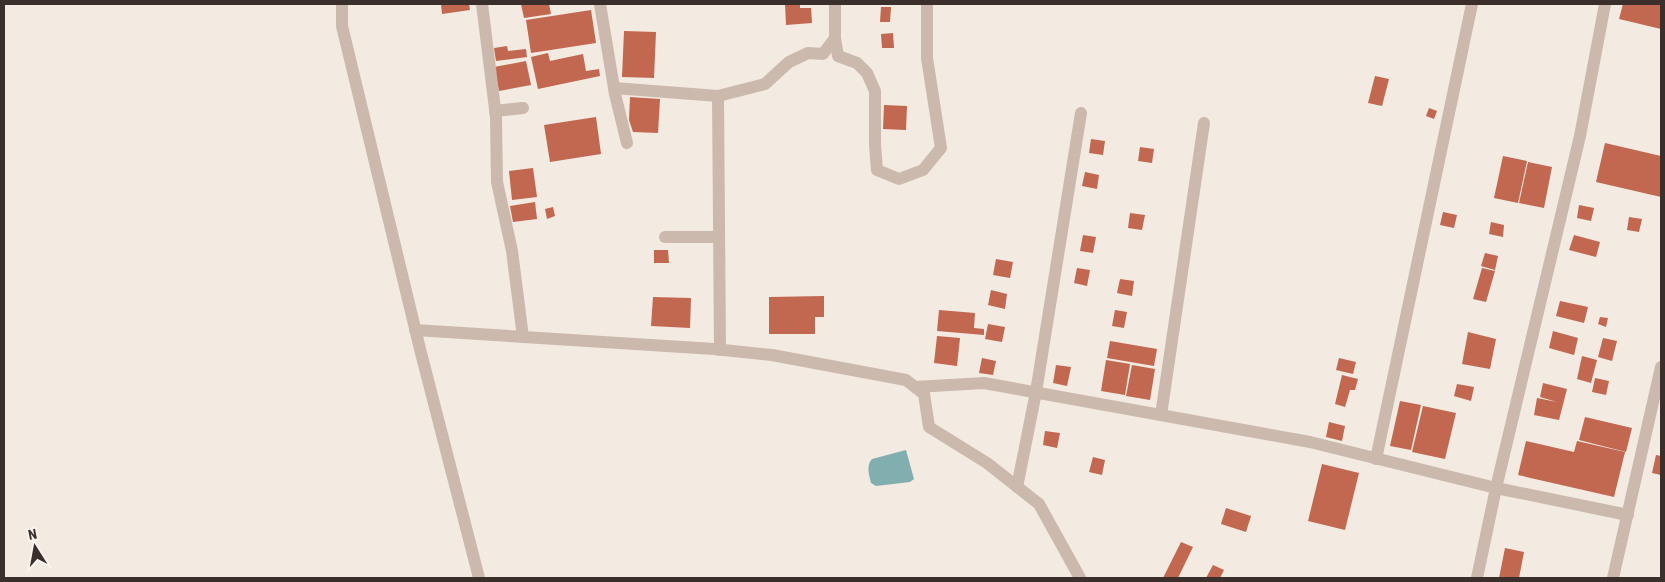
<svg xmlns="http://www.w3.org/2000/svg" width="1665" height="582" font-family="'Roboto Condensed',sans-serif">
<style>
.water{fill:#81afaf}
.building{fill:#c26750}
.lines{fill:none;stroke-linecap:round;stroke-linejoin:round}
.minor{stroke:#cbb9ad;stroke-width:12}
</style>
<rect width="100%" height="100%" fill="#f3eae1"/>
<!-- water -->
<path class="water" d="M906 450 914 479 910 482 876 486 871 483C869 475 866 465 872 459Z"/>
<!-- building -->
<g class="building">
<path d="M441 4H469L470 10 442 14Z"/>
<path d="M521 4H549L551 14 524 18Z"/>
<path d="M785 4H800V8H811L812 23 786 25Z"/>
<path d="M1623 4H1661V29L1619 19Z"/>
<path d="M881 7H891L890 22H880Z"/>
<path d="M591 10 596 43 531 53 526 20Z"/>
<path d="M624 31 656 32 654 78 622 77Z"/>
<path d="M893 33 894 48H882L881 34Z"/>
<path d="M507 46 508 51 526 49 527 57 496 61 494 48Z"/>
<path d="M548 53 550 61 583 54 586 71 599 69 600 76 538 89 531 57Z"/>
<path d="M526 61 531 85 499 91 494 67Z"/>
<path d="M1375 76 1389 79 1382 106 1368 103Z"/>
<path d="M630 97 660 99 658 133 633 132 629 120Z"/>
<path d="M884 105 907 106 906 130 883 129Z"/>
<path d="M1429 108 1437 111 1434 119 1426 116Z"/>
<path d="M596 117 601 154 550 162 544 125Z"/>
<path d="M1091 139 1105 141 1103 155 1089 153Z"/>
<path d="M1605 143 1661 156V197L1596 182Z"/>
<path d="M1140 147 1154 149 1152 163 1138 161Z"/>
<path d="M1503 156 1527 161 1518 203 1494 198Z"/>
<path d="M1528 162 1552 167 1544 208 1519 203Z"/>
<path d="M533 168 537 197 512 200 509 171Z"/>
<path d="M1085 172 1099 175 1097 189 1082 186Z"/>
<path d="M535 202 537 219 513 222 510 206Z"/>
<path d="M1579 205 1594 208 1591 221 1577 218Z"/>
<path d="M553 207 555 216 547 219 545 209Z"/>
<path d="M1443 212 1457 215 1454 228 1440 225Z"/>
<path d="M1130 213 1145 215 1142 230 1128 228Z"/>
<path d="M1629 217 1642 219 1639 232 1627 230Z"/>
<path d="M1491 222 1504 225 1503 237 1489 234Z"/>
<path d="M1083 235 1096 237 1093 253 1080 251Z"/>
<path d="M1574 235 1600 242 1596 257 1569 250Z"/>
<path d="M654 250H668L669 263H654Z"/>
<path d="M1485 253 1498 256 1495 270 1481 266Z"/>
<path d="M996 259 1013 262 1010 278 993 275Z"/>
<path d="M1077 268 1090 270 1087 286 1074 283Z"/>
<path d="M1482 268 1495 271 1486 302 1473 299Z"/>
<path d="M1120 279 1134 281 1132 296 1117 293Z"/>
<path d="M991 290 1007 294 1005 309 988 305Z"/>
<path d="M824 296V317H815V334H769V297Z"/>
<path d="M653 297 691 298 690 328 651 326Z"/>
<path d="M1560 301 1588 307 1584 323 1556 316Z"/>
<path d="M939 310 975 313 974 328 984 329V335L937 331Z"/>
<path d="M1115 310 1127 312 1124 328 1112 326Z"/>
<path d="M1600 317 1608 318 1606 327 1598 324Z"/>
<path d="M988 324 1005 327 1002 342 985 339Z"/>
<path d="M1553 331 1578 338 1574 355 1549 348Z"/>
<path d="M1468 332 1496 339 1490 369 1462 364Z"/>
<path d="M937 336 960 338 957 366 934 363Z"/>
<path d="M1603 338 1617 341 1612 361 1598 357Z"/>
<path d="M1110 341 1157 349 1154 366 1107 358Z"/>
<path d="M1582 356 1597 360 1591 383 1577 379Z"/>
<path d="M982 358 996 361 993 375 979 373Z"/>
<path d="M1339 358 1356 362 1353 374 1336 370Z"/>
<path d="M1106 360 1130 364 1125 395 1101 391Z"/>
<path d="M1056 365 1071 367 1067 386 1053 383Z"/>
<path d="M1132 365 1155 369 1150 400 1126 396Z"/>
<path d="M1342 375 1358 379 1355 390H1350L1345 407 1335 404Z"/>
<path d="M1595 378 1609 381 1606 395 1592 392Z"/>
<path d="M1543 383 1567 389 1559 420 1534 415 1537 398 1557 402 1540 397Z"/>
<path d="M1457 384 1474 387 1471 401 1454 396Z"/>
<path d="M1400 401 1421 405 1411 450 1390 446Z"/>
<path d="M1423 406 1456 413 1445 459 1412 452Z"/>
<path d="M1585 417 1632 428 1626 452 1579 440Z"/>
<path d="M1329 422 1345 426 1342 441 1326 437Z"/>
<path d="M1045 431 1060 433 1057 448 1043 445Z"/>
<path d="M1526 441 1574 452 1577 441 1625 452 1614 497 1518 475Z"/>
<path d="M1656 455 1661 456V475L1652 473Z"/>
<path d="M1093 457 1105 460 1102 475 1089 472Z"/>
<path d="M1322 464 1359 473 1345 530 1308 521Z"/>
<path d="M1226 508 1251 516 1246 532 1221 524Z"/>
<path d="M1181 542 1193 547 1178 578H1163Z"/>
<path d="M1505 548 1524 552 1519 578H1499Z"/>
<path d="M1213 565 1224 570 1220 578H1206Z"/>
</g>
<g class="lines">
<!-- minor -->
<g class="minor">
<path d="M342 4V26L420 349 479 578"/>
<path d="M482 4 496 117 497 182 512 251 523 337"/>
<path d="M600 4 615 94 627 143"/>
<path d="M835 4V38L838 56 857 63 867 73 875 91V145L877 170 899 179 923 170 941 148 927 58V4"/>
<path d="M614 88 718 96 765 84 789 62 808 53 823 54 835 38"/>
<path d="M718 96 720 350"/>
<path d="M495 111 523 108"/>
<path d="M665 237H718"/>
<path d="M415 330 714 349 772 355 906 380 924 394 929 427 987 463 1039 504 1080 578"/>
<path d="M915 387 984 383 1310 442 1496 488 1628 515"/>
<path d="M1161 415 1204 123"/>
<path d="M1376 459 1472 4"/>
<path d="M1017 487 1036 392 1081 113"/>
<path d="M1477 578 1496 488 1580 136 1605 4"/>
<path d="M1613 578 1661 367"/>
</g>
</g>
<!-- border -->
<rect width="1665" height="582" fill="none" stroke="#3a2f2b" stroke-width="10"/>
<!-- north arrow -->
<g transform="translate(35 547) rotate(349)" stroke="#faf4ee" stroke-width="4" paint-order="stroke">
<path d="M0-4L9 19L0 12L-9 19Z" fill="#3a2f2b"/>
<text y="-8" font-size="14" font-weight="bold" text-anchor="middle" fill="#3a2f2b">N</text>
</g>
</svg>
